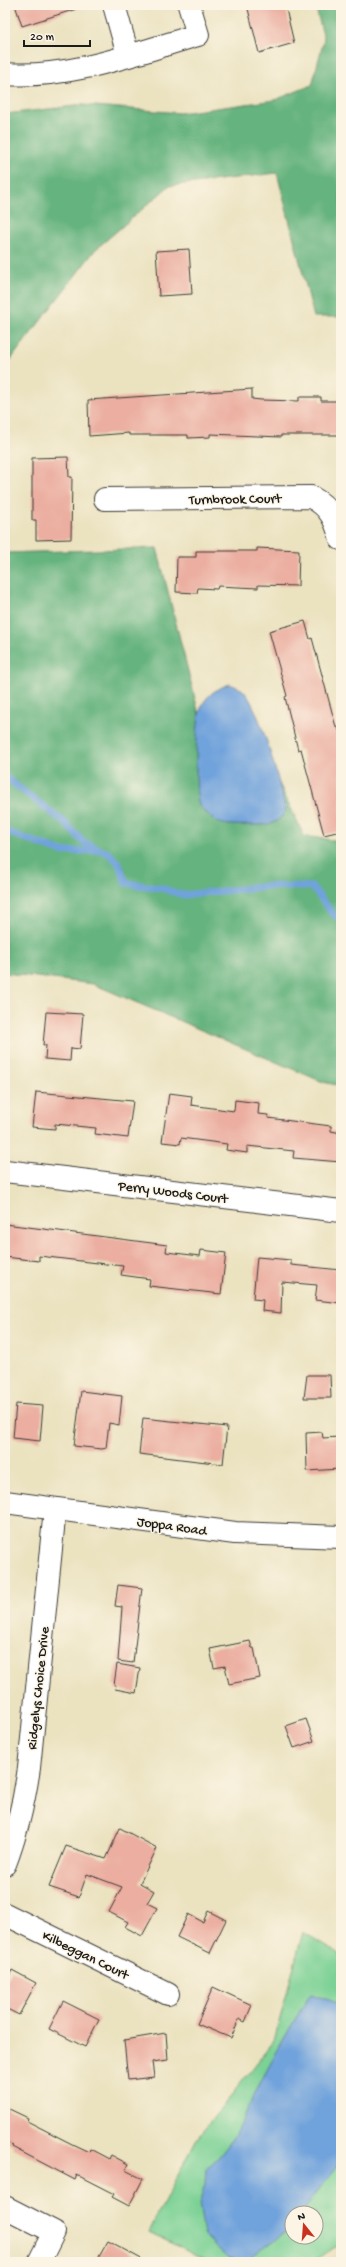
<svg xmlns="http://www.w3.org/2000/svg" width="346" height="2267" font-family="'Gochi Hand',sans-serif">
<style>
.green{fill:#7cd195;stroke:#4c7658;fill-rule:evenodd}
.forest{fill:#65b37e;stroke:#40684d}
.water{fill:#70a2db;stroke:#465f7c}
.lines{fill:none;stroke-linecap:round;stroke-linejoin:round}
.stream{stroke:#70a2db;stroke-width:7}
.building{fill:#ebaea0}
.minor-casing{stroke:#3b3a35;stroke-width:24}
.major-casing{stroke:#3b3a35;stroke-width:24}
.minor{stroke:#fff;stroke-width:22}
.major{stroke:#fff;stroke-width:22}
.labels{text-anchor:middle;stroke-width:3;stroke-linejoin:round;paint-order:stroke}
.street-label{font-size:14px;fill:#1c1c1c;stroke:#fcf5e5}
</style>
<rect width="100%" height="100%" fill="#fcf5e5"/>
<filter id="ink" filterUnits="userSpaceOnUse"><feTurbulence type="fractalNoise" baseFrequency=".025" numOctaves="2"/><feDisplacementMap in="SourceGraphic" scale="8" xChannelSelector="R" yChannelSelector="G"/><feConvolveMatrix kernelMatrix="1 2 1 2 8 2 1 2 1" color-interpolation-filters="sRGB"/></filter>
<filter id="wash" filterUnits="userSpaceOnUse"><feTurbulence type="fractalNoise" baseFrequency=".012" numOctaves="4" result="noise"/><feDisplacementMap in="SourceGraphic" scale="16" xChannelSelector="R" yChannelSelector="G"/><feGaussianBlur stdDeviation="0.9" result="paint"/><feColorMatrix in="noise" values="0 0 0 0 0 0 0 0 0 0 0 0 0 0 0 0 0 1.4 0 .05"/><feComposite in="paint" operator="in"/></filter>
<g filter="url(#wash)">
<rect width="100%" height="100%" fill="#ebe2c0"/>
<!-- green -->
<path class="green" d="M303 1932 341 1955V2243L313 2262H209L149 2232 196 2140 274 2041ZM292 2213H316V2237H292Z"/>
<!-- forest -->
<g class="forest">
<path d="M315 5H341V317H314L277 173 169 186 95 250 5 367V114L83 105 180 113 275 100 312 85 324 39Z"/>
<path d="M157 548 210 758 250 756 279 783 304 836 341 841V1086L323 1082 93 984 5 973V553Z"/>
</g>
<!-- water -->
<g class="water">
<path d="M230 684C234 686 241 688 244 691 261 711 279 782 286 810 278 825 268 825 253 825 242 825 223 827 214 820 210 816 202 810 199 805 194 793 196 724 200 711 204 696 217 688 230 684Z"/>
<path d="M311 1994 341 2004V2161L302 2213H292L291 2228 248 2260 237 2261 228 2258 204 2235 199 2203 205 2184 206 2168C232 2150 244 2115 258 2087 275 2055 291 2024 311 1994Z"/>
</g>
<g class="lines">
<!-- stream -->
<g class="stream">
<path d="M5 777 63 821 83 842 110 854 119 864 126 883 161 888 183 895 270 886 312 887 333 914 341 919"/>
<path d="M5 831 62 852 99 850"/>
<path d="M341 1062V1060"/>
</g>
</g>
<g id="blocks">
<!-- building -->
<g class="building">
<path d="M15 5H76V9L22 26Z"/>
<path d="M247 5H285L294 43 259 53Z"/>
<path d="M189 249 192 294 159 296 156 251Z"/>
<path d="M252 389V399L261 400 299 401V397H321V401H341V435H281V437L210 434V437L188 438V435H129V433L89 436 88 400Z"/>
<path d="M68 457 69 477H72L71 539 36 540V520H32V458Z"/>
<path d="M257 548 299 550 298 586 258 585V588L218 586 217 589 198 588 197 593 176 592 177 557H196V551H257Z"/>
<path d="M305 621 310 639 312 638 336 727H338L341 737V831L324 835 301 749 298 750 285 697 287 696 269 631Z"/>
<path d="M46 1012 83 1014 80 1049 71 1048 70 1061 45 1059 46 1045H43Z"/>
<path d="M36 1092 133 1101 128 1138 95 1134 96 1128 55 1124V1129L32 1127Z"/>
<path d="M169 1093 192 1096 191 1105 234 1111 235 1100 259 1103 258 1114 268 1115V1118L331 1126V1131L341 1133V1162L293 1158 294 1151 247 1146V1153L226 1150 227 1144 181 1138 180 1144 162 1142Z"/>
<path d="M5 1224 167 1245 166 1252 200 1256 201 1250 226 1253 221 1294 149 1286 150 1279 121 1275 123 1266 39 1256V1261L5 1257Z"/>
<path d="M257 1257 291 1260V1265L341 1270V1303L315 1300 317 1285 282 1282 281 1313 262 1311 263 1300 253 1299Z"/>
<path d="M307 1375H330L331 1398H304Z"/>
<path d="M81 1391 122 1396 119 1425 109 1423 106 1448 102 1449 74 1446Z"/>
<path d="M16 1404 43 1406 40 1441 13 1438Z"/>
<path d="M143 1418 227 1427 223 1464 139 1454Z"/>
<path d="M322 1432 323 1438 339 1437 340 1469 307 1471 306 1433Z"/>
<path d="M118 1585 142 1588 133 1663 118 1661 122 1607 115 1606Z"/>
<path d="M250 1641 252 1648H254L260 1678 229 1684 225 1666 214 1668 210 1649Z"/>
<path d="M117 1664 140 1668 136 1693 115 1689 116 1685H114Z"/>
<path d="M306 1719 314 1741 294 1748 286 1726Z"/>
<path d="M120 1828 157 1848 140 1883 154 1891 147 1903 157 1908 142 1936 125 1927 128 1922 109 1912 122 1887 87 1874 79 1897 49 1887 66 1846 106 1859Z"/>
<path d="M208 1911 226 1920 210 1953 177 1937 188 1914 203 1922Z"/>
<path d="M12 1970 36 1983 19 2015 5 2008V1985Z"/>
<path d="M213 1987 252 2005 245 2022 239 2019 231 2038 197 2024Z"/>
<path d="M63 2001 99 2019 85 2047 49 2029Z"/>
<path d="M166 2033 168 2060 152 2062 154 2077 128 2080 124 2040Z"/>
<path d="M5 2107 28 2118 27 2121 72 2144 89 2152 90 2149 109 2159 111 2155 128 2164 125 2170 143 2179 129 2206 112 2197 114 2194 77 2175 75 2180 12 2147 13 2145 5 2141Z"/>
<path d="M108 2241 147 2262H96Z"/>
</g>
</g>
</g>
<g filter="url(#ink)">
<use href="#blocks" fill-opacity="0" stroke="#3b3a35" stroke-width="1"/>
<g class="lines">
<!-- minor casing -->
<g class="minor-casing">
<g id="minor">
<path d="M114 5 128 55"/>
<path d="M5 74C71 79 135 53 198 35L189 5"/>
<path d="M105 499 311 497C330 507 335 519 341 539"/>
<path d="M5 1171 341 1211"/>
<path d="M5 1864C17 1833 24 1802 29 1768L55 1509"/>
<path d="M5 1914 168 1994"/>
<path d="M5 2207 54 2232 39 2262"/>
</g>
</g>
<!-- major casing -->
<g class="major-casing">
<path id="major" d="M5 1502 235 1533 341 1537"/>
</g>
<!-- minor -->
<use href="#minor" class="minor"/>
<!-- major -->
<use href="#major" class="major"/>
</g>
</g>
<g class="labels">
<!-- street labels -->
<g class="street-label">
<text transform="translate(235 498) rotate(-1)" y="5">Turnbrook Court</text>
<text transform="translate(173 1191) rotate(7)" y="5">Perry Woods Court</text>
<text transform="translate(172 1525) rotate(8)" y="5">Joppa Road</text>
<text transform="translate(37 1688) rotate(-84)" y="5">Ridgelys Choice Drive</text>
<text transform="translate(86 1954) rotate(26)" y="5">Kilbeggan Court</text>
</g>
</g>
<!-- margin -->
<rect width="346" height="2267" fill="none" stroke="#fcf5e5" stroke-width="20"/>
<!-- north arrow -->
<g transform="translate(304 2225) rotate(343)"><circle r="19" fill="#fcf5e5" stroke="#a29e95"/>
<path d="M0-3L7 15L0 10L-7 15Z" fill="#c8321e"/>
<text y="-6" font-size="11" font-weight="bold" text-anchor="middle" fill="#1c1c1c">N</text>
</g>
<!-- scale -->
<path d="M24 40v6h66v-6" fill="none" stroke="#1c1c1c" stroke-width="2"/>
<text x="30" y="40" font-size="12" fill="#1c1c1c" stroke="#fcf5e5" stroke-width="3" paint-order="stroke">20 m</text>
</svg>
